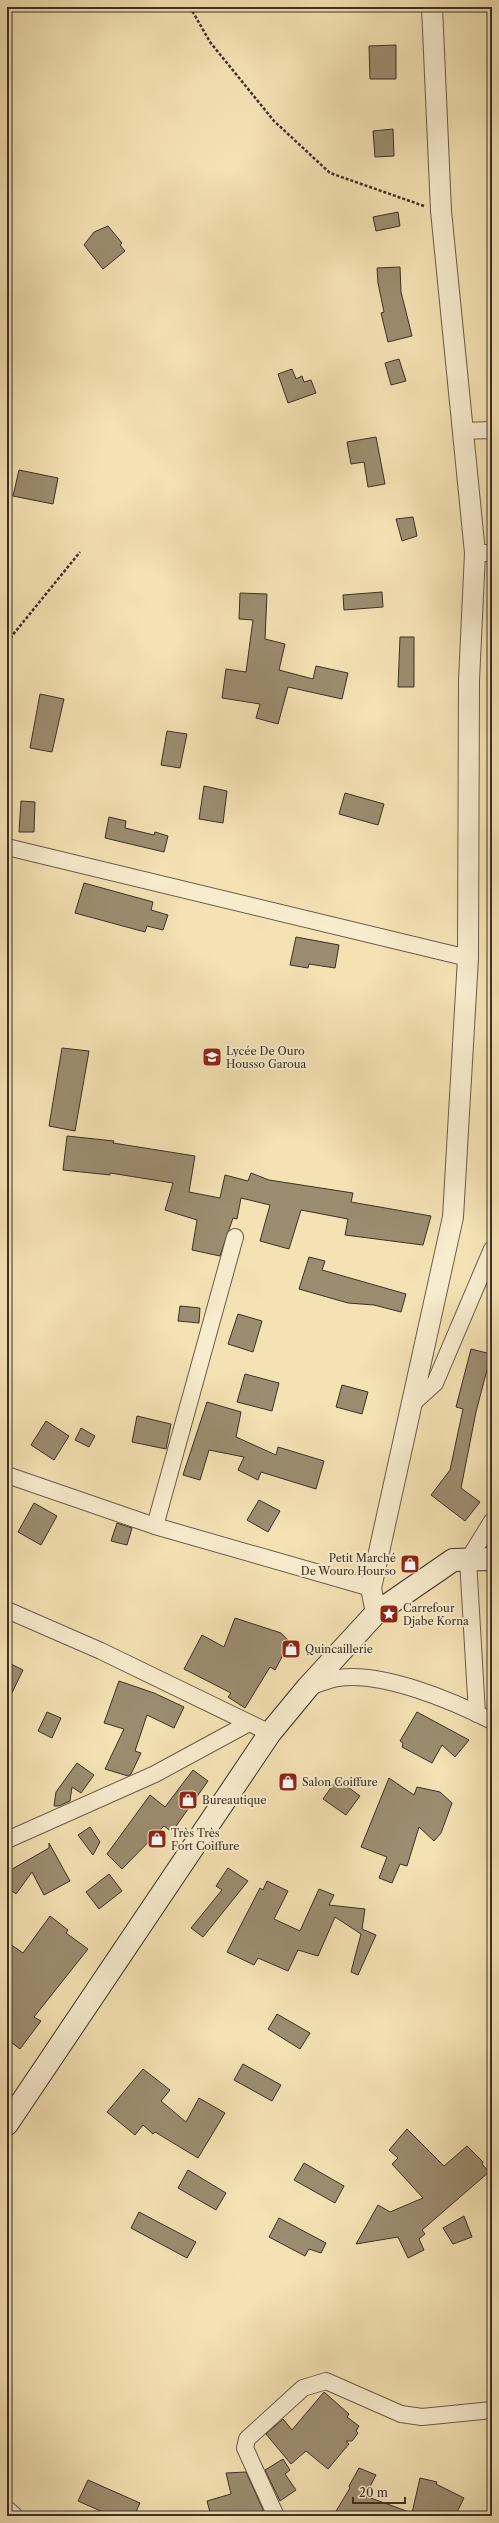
<svg xmlns="http://www.w3.org/2000/svg" width="499" height="2523" font-family="'Libre Caslon Text',serif">
<style>
.building{fill:#9c8d70;stroke:#3d3026}
.lines{fill:none;stroke-linecap:round;stroke-linejoin:round}
.minor-casing{stroke:#6b5c4a;stroke-width:18}
.tertiary-casing{stroke:#6b5c4a;stroke-width:22}
.secondary-casing{stroke:#3d3026;stroke-width:24}
.path{stroke:#3d3026;stroke-width:2.5;stroke-dasharray:3 2;stroke-linecap:butt}
.minor{stroke:#f8ecce;stroke-width:16}
.tertiary{stroke:#f8ecce;stroke-width:20}
.secondary{stroke:#f8ecce;stroke-width:22}
.labels{text-anchor:middle;stroke-width:4;stroke-linejoin:round;paint-order:stroke}
.poi-label{font-size:11px;fill:#3d3026;stroke:#f8ecce;text-anchor:start}
</style>
<rect width="100%" height="100%" fill="#f4e2b4"/>
<filter id="stains"><feTurbulence type="fractalNoise" baseFrequency=".005" numOctaves="4"/><feColorMatrix values="0 0 0 0 .2 0 0 0 0 .09 0 0 0 0 .02 0 0 0 .5 -.17"/></filter>
<radialGradient id="worn" r=".72"><stop offset=".6" stop-color="#630" stop-opacity="0"/><stop offset="1" stop-color="#630" stop-opacity=".3"/></radialGradient>
<!-- building -->
<g class="building">
<path d="M396 45V79H370L369 46Z"/>
<path d="M393 129 394 156 375 157 373 131Z"/>
<path d="M398 212 400 226 376 231 373 217Z"/>
<path d="M108 226 122 243 120 245 125 251 103 269 84 245 94 232Z"/>
<path d="M400 267 401 292 412 336 388 342 381 313 384 312 378 283 377 268Z"/>
<path d="M399 359 406 381 391 385 385 363Z"/>
<path d="M292 369 296 379 302 376 304 382 311 380 316 393 288 403 278 374Z"/>
<path d="M376 437 385 484 368 487 364 462 351 464 347 442Z"/>
<path d="M19 470 58 478 53 504 13 496Z"/>
<path d="M413 517 417 536 402 541 396 519Z"/>
<path d="M382 592 383 607 344 610 343 595Z"/>
<path d="M240 593 267 594 265 639 285 644 279 670 313 679 316 666 348 673 342 699 288 687 278 724 256 718 260 704 222 698 226 669 246 672 253 620 239 619Z"/>
<path d="M400 637H414V687H398Z"/>
<path d="M40 694 64 699 52 752 30 748Z"/>
<path d="M167 731 187 734 180 768 161 765Z"/>
<path d="M204 786 227 791 223 823 199 819Z"/>
<path d="M345 793 384 804 378 825 339 814Z"/>
<path d="M21 801 35 802 34 832H19Z"/>
<path d="M109 817 126 821 125 828 154 835 155 832 168 836 164 852 105 838Z"/>
<path d="M84 883 153 902 151 910 168 915 163 930 147 926 145 932 75 913Z"/>
<path d="M296 937 339 945 335 968 309 964 308 968 290 965Z"/>
<path d="M62 1048 89 1051 75 1131 49 1126Z"/>
<path d="M67 1136 114 1141 113 1143 195 1156 189 1192 220 1198 225 1175 248 1181 251 1173 269 1180 353 1193 351 1202 431 1216 423 1245 345 1235 348 1219 301 1210 289 1249 260 1241 270 1205 241 1198 237 1219 233 1218 220 1256 192 1250 197 1220 165 1210 173 1183 110 1173V1175L63 1170Z"/>
<path d="M309 1257 325 1261 322 1270 406 1294 401 1312 374 1305 348 1303 299 1289Z"/>
<path d="M180 1306 200 1308 199 1323 178 1321Z"/>
<path d="M238 1314 262 1321 253 1352 228 1344Z"/>
<path d="M471 1349 491 1354 476 1412 461 1488 480 1502 465 1521 431 1495 450 1470 463 1409 456 1407Z"/>
<path d="M245 1374 279 1383 272 1411 237 1402Z"/>
<path d="M342 1385 368 1392 362 1414 336 1407Z"/>
<path d="M207 1402 241 1412 236 1437 276 1455 278 1447 324 1461 316 1489 261 1472 258 1480 238 1470 244 1457 209 1450 200 1480 183 1475Z"/>
<path d="M137 1416 171 1424 166 1449 132 1442Z"/>
<path d="M46 1421 69 1436 54 1460 31 1445Z"/>
<path d="M81 1428 95 1436 89 1447 75 1440Z"/>
<path d="M259 1500 280 1511 268 1532 247 1520Z"/>
<path d="M34 1503 57 1516 41 1545 18 1532Z"/>
<path d="M117 1523 132 1528 127 1545 111 1541Z"/>
<path d="M235 1618 281 1633 290 1642 275 1670 270 1667 245 1708 228 1697 231 1693 184 1669 202 1635 224 1647Z"/>
<path d="M7 1662 23 1670 7 1703Z"/>
<path d="M119 1681 154 1693 184 1707 174 1728 147 1715 135 1751 141 1753 131 1774 128 1776 105 1769 124 1729 104 1723Z"/>
<path d="M47 1712 61 1718 52 1738 38 1731Z"/>
<path d="M417 1712 469 1740 455 1757 442 1745 432 1763 402 1747 403 1743 400 1741Z"/>
<path d="M77 1763 94 1775 81 1793 72 1787 70 1801 59 1806H54L56 1792Z"/>
<path d="M193 1770 208 1781 181 1819 172 1832 164 1826 122 1869 107 1854 150 1795 165 1807Z"/>
<path d="M389 1778 414 1795 417 1787 440 1792 452 1803 441 1833 434 1841 419 1827 407 1866 400 1864 392 1883 379 1878 387 1857 361 1847Z"/>
<path d="M337 1779 360 1796 346 1815 323 1799Z"/>
<path d="M90 1827 100 1842 93 1855 78 1835Z"/>
<path d="M49 1843 70 1881 44 1895 32 1872 16 1894 7 1887V1872L49 1848Z"/>
<path d="M228 1868 248 1881 203 1937 191 1928 222 1890 216 1886Z"/>
<path d="M109 1874 122 1891 99 1909 86 1892Z"/>
<path d="M267 1881 288 1891 274 1919 300 1931 319 1889 334 1895 329 1905 365 1909 362 1929 376 1935 358 1975 351 1972 361 1934 335 1917 318 1956 298 1950 288 1971 258 1958 254 1965 227 1952 260 1888 263 1890Z"/>
<path d="M50 1916 68 1930 66 1933 88 1949 34 2017 41 2021 20 2049 7 2039V1942L23 1953Z"/>
<path d="M277 2014 310 2033 300 2049 268 2029Z"/>
<path d="M243 2064 281 2085 272 2101 234 2080Z"/>
<path d="M143 2069 170 2090 161 2101 186 2122 199 2098 225 2113 198 2158 155 2132 153 2134 143 2125 135 2135 107 2112Z"/>
<path d="M407 2129 444 2166 467 2146 483 2162 482 2164 489 2172 422 2230 425 2234 419 2239 424 2250 408 2258 398 2237 356 2244 378 2205 390 2212 423 2198 392 2164 398 2158 389 2150Z"/>
<path d="M304 2163 344 2186 335 2203 294 2180Z"/>
<path d="M188 2170 226 2193 216 2210 178 2188Z"/>
<path d="M139 2212 196 2242 187 2258 131 2228Z"/>
<path d="M464 2216 472 2237 453 2244 443 2228Z"/>
<path d="M279 2218 326 2243 321 2253 309 2249 305 2256 269 2237Z"/>
<path d="M324 2392 349 2414 347 2417 359 2426 356 2431 358 2433 352 2441H346L349 2444 328 2469 306 2451 291 2464 266 2434 283 2419 292 2430Z"/>
<path d="M283 2459 290 2470 285 2474 296 2490 280 2501 265 2470Z"/>
<path d="M359 2468 376 2475 365 2496 412 2513 420 2478 437 2482 436 2484 464 2498 455 2516H333L350 2488 349 2486Z"/>
<path d="M246 2472 264 2512 263 2516H211L207 2501 231 2494 226 2473Z"/>
<path d="M88 2480 140 2503 134 2516H112L78 2501Z"/>
</g>
<g class="lines">
<!-- minor casing -->
<g class="minor-casing">
<g id="minor">
<path d="M462 431 492 430"/>
<path d="M475 553H492"/>
<path d="M7 847 468 958"/>
<path d="M413 1403 435 1383 492 1249"/>
<path d="M7 1475 155 1526 371 1588"/>
<path d="M155 1526 235 1237"/>
<path d="M7 1610 101 1651 270 1733"/>
<path d="M309 1687C319 1684 329 1679 338 1678 382 1671 453 1701 492 1721"/>
<path d="M477 1714 468 1560 492 1521"/>
<path d="M7 1840 155 1774 249 1723"/>
<path d="M7 2509 15 2516"/>
<path d="M276 2516 245 2448 247 2439 303 2388 326 2381 401 2414 422 2417 492 2410"/>
</g>
</g>
<!-- tertiary casing -->
<g class="tertiary-casing">
<path id="tertiary" d="M376 1613 371 1588 453 1217 468 958 469 680 475 553 441 211 432 7"/>
</g>
<!-- secondary casing -->
<g class="secondary-casing">
<path id="secondary" d="M7 2124 270 1733 308 1687 376 1613 453 1560 492 1559"/>
</g>
<!-- path -->
<g class="path">
<path d="M190 7 210 42 274 121 330 173 424 206"/>
<path d="M7 642 80 552"/>
</g>
<!-- minor -->
<use href="#minor" class="minor"/>
<!-- tertiary -->
<use href="#tertiary" class="tertiary"/>
<!-- secondary -->
<use href="#secondary" class="secondary"/>
</g>
<!-- icons -->
<defs>
<g id="school-square" transform="scale(1)"><rect x="-9" y="-9" width="18" height="18" rx="4" fill="#8f2418" stroke="#f8ecce"/><path d="M0-5L7-2L0 1L-7-2ZM-4 1L0 2.5L4 1V4Q0 6-4 4Z" fill="#fff"/></g>
<g id="shop-square" transform="scale(1)"><rect x="-9" y="-9" width="18" height="18" rx="4" fill="#8f2418" stroke="#f8ecce"/><path d="M-5-2.5h2.3a2.7 3.5 0 0 1 5.4 0H5L5.5 6h-11ZM-1.5-2.5h3a1.5 2.3 0 0 0-3 0Z" fill="#fff"/></g>
<g id="sight-square" transform="scale(1)"><rect x="-9" y="-9" width="18" height="18" rx="4" fill="#8f2418" stroke="#f8ecce"/><path d="M0-6L1.8-2.2L6-1.7L2.9 1.2L3.7 5.4L0 3.3L-3.7 5.4L-2.9 1.2L-6-1.7L-1.8-2.2Z" fill="#fff"/></g>
</defs>
<g fill-rule="evenodd">
<use href="#school-square" x="212" y="1057"/>
<use href="#shop-square" x="410" y="1564"/>
<use href="#sight-square" x="389" y="1614"/>
<use href="#shop-square" x="291" y="1649"/>
<use href="#shop-square" x="288" y="1782"/>
<use href="#shop-square" x="188" y="1800"/>
<use href="#shop-square" x="157" y="1839"/>
</g>
<g class="labels">
<!-- poi labels -->
<g class="poi-label">
<text x="226" y="1055">Lycée De Ouro<tspan x="226" dy="13">Housso Garoua</tspan></text>
<text x="396" y="1562" text-anchor="end">Petit Marché<tspan x="396" dy="13">De Wouro Hourso</tspan></text>
<text x="403" y="1612">Carrefour<tspan x="403" dy="13">Djabe Korna</tspan></text>
<text x="305" y="1653">Quincaillerie</text>
<text x="302" y="1786">Salon Coiffure</text>
<text x="202" y="1804">Bureautique</text>
<text x="171" y="1837">Très Très<tspan x="171" dy="13">Fort Coiffure</tspan></text>
</g>
</g>
<!-- margin -->
<rect width="499" height="2523" fill="none" stroke="#f4e2b4" stroke-width="24"/>
<rect x="8" y="8" width="483" height="2507" fill="none" stroke="#3d3026" stroke-width="2"/>
<rect x="12" y="12" width="475" height="2499" fill="none" stroke="#3d3026"/>
<!-- scale -->
<path d="M353 2497v6h52v-6" fill="none" stroke="#3d3026" stroke-width="2"/>
<text x="359" y="2497" font-size="12" fill="#3d3026" stroke="#f8ecce" stroke-width="3" paint-order="stroke">20 m</text>
<rect width="100%" height="100%" filter="url(#stains)"/>
<rect width="100%" height="100%" fill="url(#worn)"/>
</svg>
